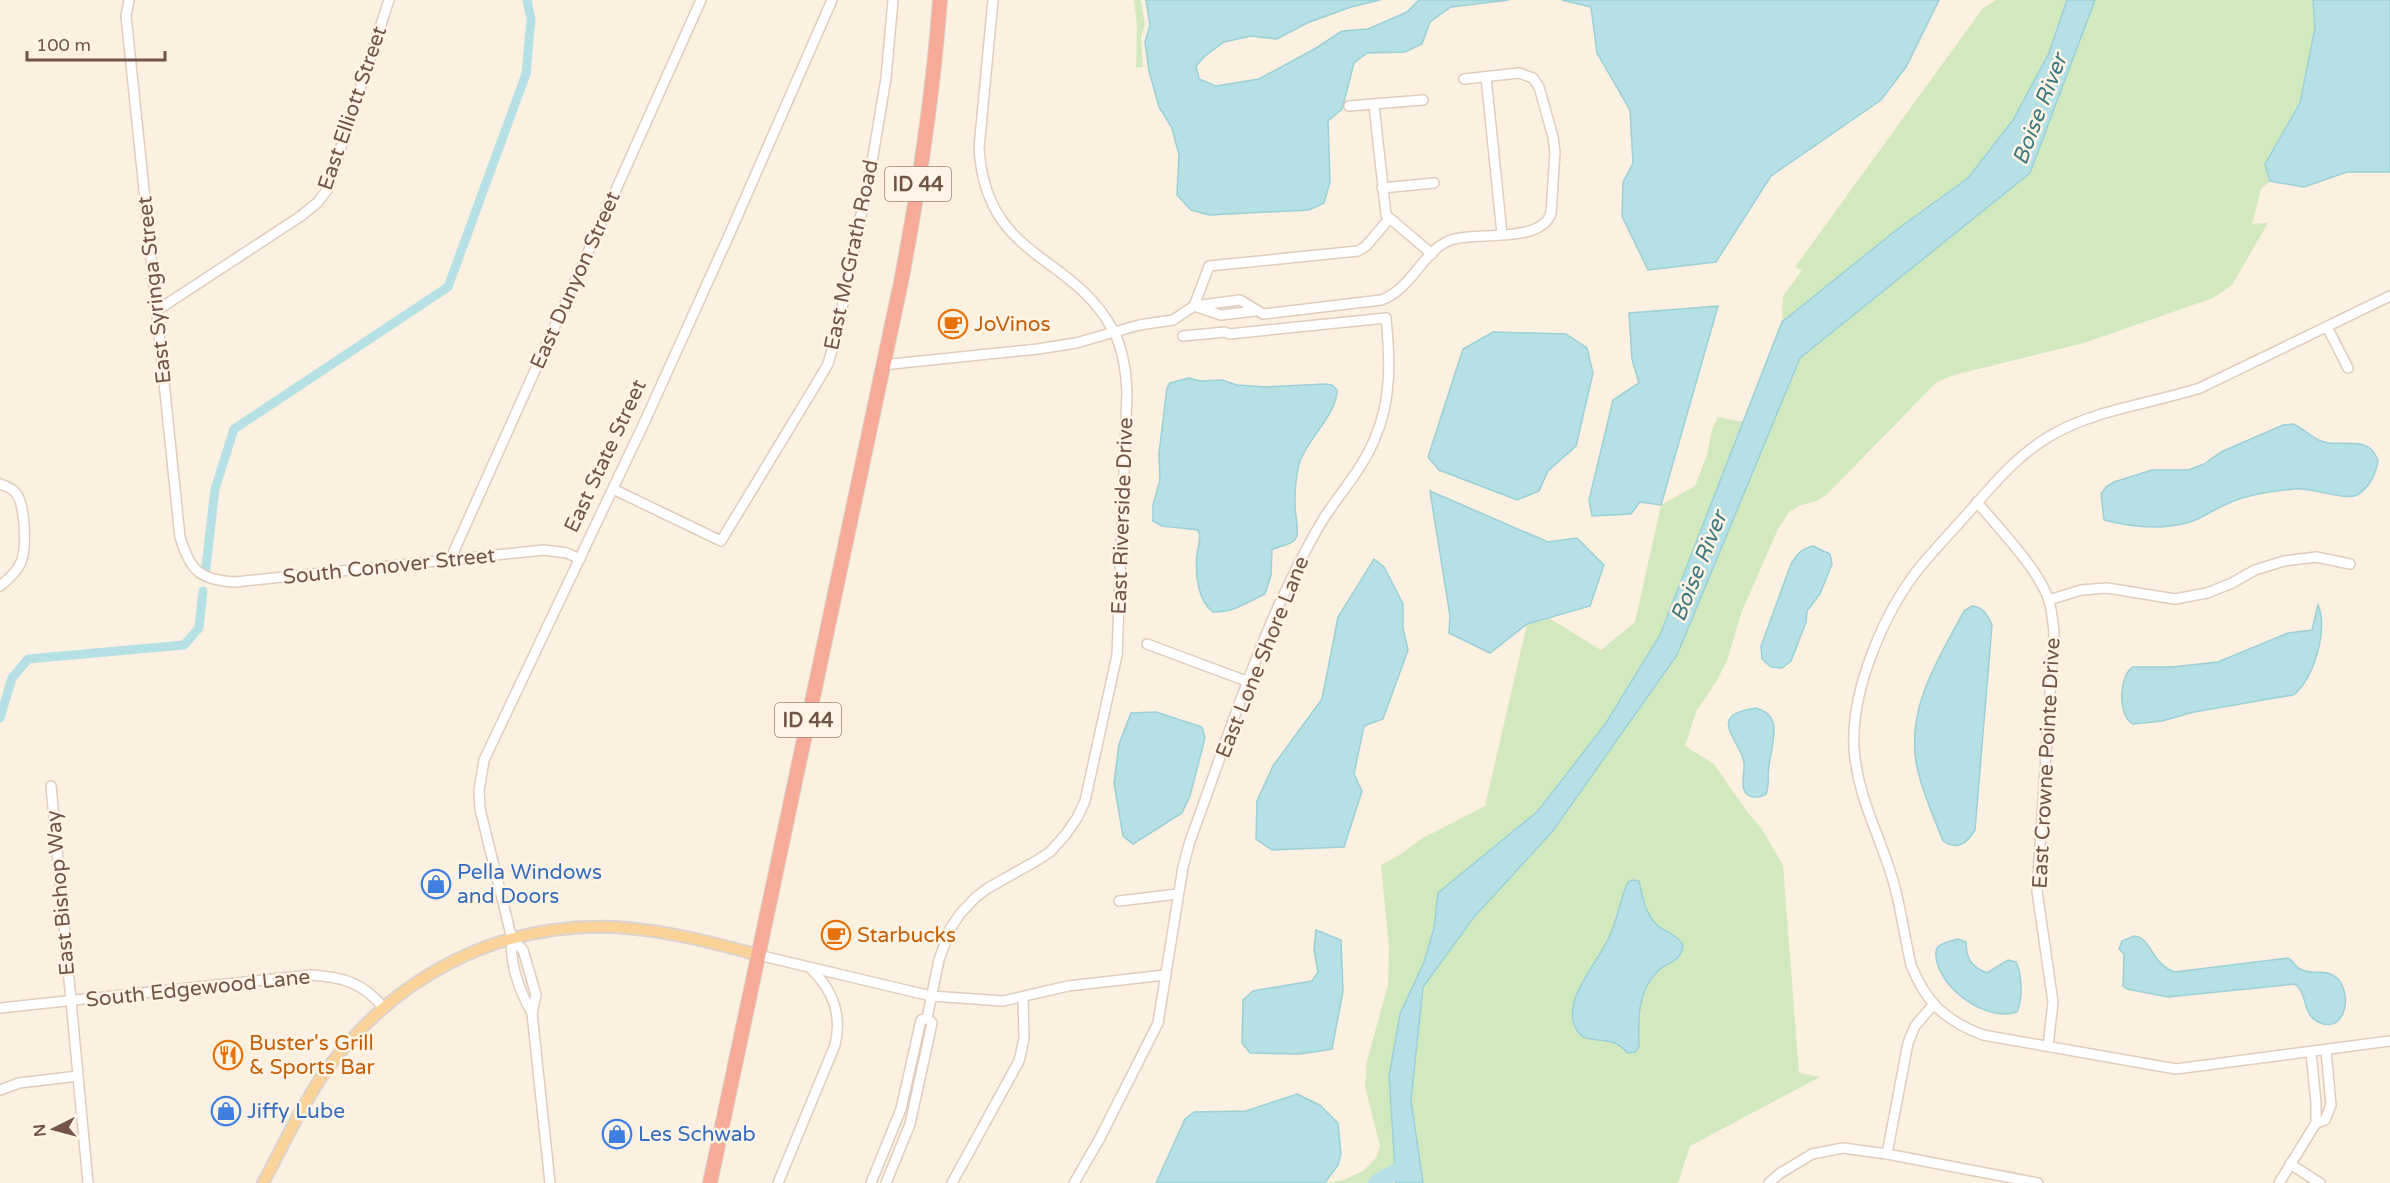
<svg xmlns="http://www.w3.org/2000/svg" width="2390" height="1183" font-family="'Varela Round',sans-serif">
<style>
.green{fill:#d2e9bf}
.water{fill:#b5e0e5;stroke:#9bd0d7;stroke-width:1.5}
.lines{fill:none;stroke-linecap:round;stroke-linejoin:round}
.canal{stroke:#b5e0e5;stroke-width:9}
.river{stroke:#b5e0e5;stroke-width:16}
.minor-casing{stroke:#e0ccbc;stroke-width:12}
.major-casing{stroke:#dbd3cf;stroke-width:14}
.highway-casing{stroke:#dbd3cf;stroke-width:16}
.minor{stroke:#fff;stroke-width:9}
.major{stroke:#fbd298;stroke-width:10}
.highway{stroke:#f7ab96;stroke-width:14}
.labels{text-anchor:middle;stroke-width:5;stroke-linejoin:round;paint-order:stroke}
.shield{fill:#fff4e6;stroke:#9d8577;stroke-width:1.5}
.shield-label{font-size:20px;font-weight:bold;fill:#735548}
.street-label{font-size:21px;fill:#735548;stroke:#fff4e6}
.food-label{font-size:21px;fill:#c56008;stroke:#fff4e6;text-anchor:start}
.shop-label{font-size:21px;fill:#366cbe;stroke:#fff4e6;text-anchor:start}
.water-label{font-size:22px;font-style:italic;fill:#3f787f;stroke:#fff4e6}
</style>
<rect width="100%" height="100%" fill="#fcf0e0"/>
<!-- green -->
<g class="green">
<path d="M1134 0H1141L1145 25 1141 37 1143 67 1136 68 1137 25Z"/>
<path d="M1996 0H2067L2049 53 2013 120 1968 178 1895 231 1782 322 1783 296 1802 270 1795 267 1983 8Z"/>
<path d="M2095 0H2313L2315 28 2300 103 2265 164 2270 181 2261 189 2252 224 2268 223 2232 285 2213 298 2084 343 1954 375 1937 382 1826 495 1817 501 1801 505 1789 512 1778 529 1742 611 1727 661 1716 682 1696 712 1685 746 1714 764 1748 813 1760 826 1783 865 1799 1073 1820 1077 1690 1146 1678 1183H1423L1411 1100 1423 987 1474 917 1677 655 1800 358 2030 173Z"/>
<path d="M1718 417 1743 422 1660 635 1606 723 1538 811 1438 893 1434 928 1424 962 1400 1014 1389 1076 1396 1183H1325L1343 1180 1363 1171 1376 1158 1380 1146 1365 1087 1367 1061 1388 985 1389 948 1381 865 1401 854 1421 839 1485 806 1527 624 1549 618 1601 650 1635 622 1661 505 1695 486 1707 455 1712 429Z"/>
</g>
<!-- water -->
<g class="water">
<path d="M1146 0H1380L1351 7 1307 23 1277 39 1251 36 1224 42 1205 56 1196 66 1199 79 1216 86 1259 79 1316 48 1342 31 1368 29 1407 12 1419 0H1509L1451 7 1430 22 1422 44 1405 52 1367 53 1354 63 1342 109 1328 121 1330 182 1324 203 1309 210 1209 215 1191 210 1177 195 1179 155 1172 128 1159 107 1149 71 1145 42 1150 25Z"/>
<path d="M1562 0H1939L1906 67 1881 100 1771 176 1716 262 1648 270 1622 216 1623 182 1633 163 1630 110 1597 53 1591 7Z"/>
<path d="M2067 0H2095L2030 173 1800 358 1677 655 1552 832 1474 917 1423 987 1411 1100 1423 1183H1396L1389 1076 1400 1014 1424 962 1434 928 1438 893 1538 811 1606 723 1660 635 1782 322 1895 231 1968 178 2013 120 2049 53Z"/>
<path d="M2313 0H2390V172H2347L2304 187 2270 181 2265 164 2300 103 2315 28Z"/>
<path d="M1718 306 1661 505 1640 502 1631 514 1592 516 1589 500 1613 400 1639 383 1632 359 1629 313Z"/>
<path d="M1493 332 1566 334 1587 348 1593 373 1576 446 1548 471 1539 491 1517 500 1439 470 1428 457 1463 349Z"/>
<path d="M1189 378 1200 381 1222 380 1237 385 1266 387 1325 384 1332 385 1337 390C1337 415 1306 440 1299 464 1296 476 1295 489 1295 501 1294 511 1300 531 1296 538 1292 546 1279 545 1272 550L1271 575 1265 594C1245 603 1236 612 1213 612 1197 600 1195 572 1197 554 1198 545 1202 539 1198 530L1162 526 1153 521V505L1160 480 1159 453 1167 388 1170 383Z"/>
<path d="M2293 424C2303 428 2311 437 2321 441 2339 449 2369 432 2378 461 2376 474 2369 488 2357 495 2345 501 2310 487 2294 489 2273 491 2246 495 2227 504 2214 509 2203 518 2190 522 2163 530 2131 527 2104 520L2101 494 2106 487 2114 482 2152 470H2189L2204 464 2221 452 2283 425Z"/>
<path d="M1430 491 1548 542 1577 538 1604 565 1590 606 1527 624 1490 653 1449 633 1450 616Z"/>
<path d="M1813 546 1830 554 1832 564 1820 594 1807 611 1806 622 1791 661 1782 668 1771 667 1762 659 1761 646 1791 564C1797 554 1801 549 1813 546Z"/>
<path d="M1374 559 1384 567 1403 604V628L1408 650 1383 719 1364 726 1354 774 1362 791 1344 847 1272 850 1256 839 1257 801 1273 766 1322 699 1338 617Z"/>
<path d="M2318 605C2329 628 2313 682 2293 695L2194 712 2162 721 2133 724C2117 716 2119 675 2133 667H2172L2218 662 2288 633 2312 630Z"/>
<path d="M1972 606C1984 607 1987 615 1992 625L1975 830C1967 843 1958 851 1943 841 1933 815 1921 789 1916 762 1907 706 1939 658 1964 611Z"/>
<path d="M1756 708C1785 716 1771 744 1769 766 1767 775 1770 785 1766 794 1761 797 1753 799 1748 795 1739 789 1745 773 1744 763 1741 740 1704 715 1756 708Z"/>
<path d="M1156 712 1202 727 1205 738 1190 796 1182 813 1133 844 1123 836 1114 783 1119 744 1131 713Z"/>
<path d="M1633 880 1639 881C1643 897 1644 912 1657 925 1666 933 1677 934 1683 945 1680 964 1670 960 1658 971 1637 990 1638 1021 1639 1047L1635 1052 1628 1053C1625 1050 1621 1046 1617 1044 1606 1038 1586 1043 1578 1032 1557 1003 1600 961 1610 935 1618 918 1620 899 1628 882Z"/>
<path d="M1316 930 1341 940 1343 991 1332 1049 1300 1054 1250 1053 1242 1043 1243 1000 1253 991 1312 981 1318 972 1314 950Z"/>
<path d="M2134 936C2152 938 2151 964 2175 972L2288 958C2295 962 2295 968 2302 970 2313 975 2328 968 2338 979 2354 998 2343 1038 2315 1020 2303 1012 2307 993 2295 984L2168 997 2127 989 2123 986 2124 954 2119 949 2122 941Z"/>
<path d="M1958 939 1966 942C1966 958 1971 967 1987 973L2008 960 2016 962C2022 973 2023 1000 2017 1012 1987 1022 1944 991 1937 962 1936 958 1935 952 1937 948 1941 942 1952 941 1958 939Z"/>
<path d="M1297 1094 1320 1105 1338 1123 1341 1154 1338 1165 1325 1183H1156L1185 1119 1194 1112 1246 1111Z"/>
</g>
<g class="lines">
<!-- canal -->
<g class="canal">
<path d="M205 575 215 489 234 429 448 287 526 74 531 19 527 0"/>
<path d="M0 718 12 678 28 659 184 645 199 628 203 591"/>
</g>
<!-- river -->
<path class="river" d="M1376 1183 1410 1163"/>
<!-- minor casing -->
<g class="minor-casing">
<g id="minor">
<path d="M129 0 126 16 180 537C190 570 199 580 235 582L544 550 567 553 580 559"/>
<path d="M1486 77 1502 234"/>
<path d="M1374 105 1386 215 1432 254"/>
<path d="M1349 106 1423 100"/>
<path d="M1382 188 1434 183"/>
<path d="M2390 296 2200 388C2150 404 2096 409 2050 436 2017 455 1993 485 1968 513 1952 531 1935 549 1920 567 1884 612 1851 690 1854 747 1857 796 1878 831 1892 877 1901 906 1904 936 1911 965 1926 1003 1946 1021 1983 1035L2176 1069 2390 1041"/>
<path d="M156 311 301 216 318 202 327 190 389 0"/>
<path d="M1255 311 1221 315 1194 306 1240 300 1263 314 1381 300C1413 289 1424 247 1454 239 1479 232 1542 243 1551 213L1555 152 1553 137 1539 87 1533 78 1519 73 1464 79"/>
<path d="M2327 327 2348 368"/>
<path d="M882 365 1038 349 1076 343 1139 325 1173 320 1194 306 1209 266 1358 251 1366 246 1389 219"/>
<path d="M0 484C6 486 12 488 16 493 25 505 27 548 21 562 17 572 9 579 0 586"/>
<path d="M613 489 721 541 818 381 828 364 838 328 873 156 886 78 893 0"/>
<path d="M1977 502C1999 529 2039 569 2049 601 2052 611 2053 623 2054 633L2037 891 2053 1002 2048 1046"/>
<path d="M450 560 701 0"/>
<path d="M2049 600 2081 590 2107 588 2175 599 2207 593 2232 583 2255 570 2284 561 2316 557 2350 564"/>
<path d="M1147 644 1249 682"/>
<path d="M51 786 88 1183"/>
<path d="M1119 901 1178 894"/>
<path d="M512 939 523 950 536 995 532 1013C520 992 509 963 512 939L480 809 479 791 484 760 645 421 730 233 832 0"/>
<path d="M758 955 931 996 1003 1001 1068 986 1165 975"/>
<path d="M0 1008 310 975C343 977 362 982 384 1008"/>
<path d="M532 1013 550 1183"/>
<path d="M2311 1052 2316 1103V1123L2325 1120 2331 1105 2326 1050"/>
<path d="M0 1090 19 1083 78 1076"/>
<path d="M1887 1154 1908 1043 1915 1026 1933 1005"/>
<path d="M2290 1164 2320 1183"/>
<path d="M778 1183 835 1045C842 1015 834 991 811 969"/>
<path d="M871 1183 901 1109 921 1020 927 1018"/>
<path d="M886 1183 910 1124 932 1023 927 1018 939 960 950 929 960 914 976 897 988 888 1036 861 1050 852 1066 834 1077 818 1085 801 1117 655 1127 392C1126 372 1123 348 1113 330 1071 252 986 260 979 148L993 0"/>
<path d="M952 1183 1019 1061 1024 1039 1023 997"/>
<path d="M1074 1183 1100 1138 1158 1023 1183 867 1190 841C1219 763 1244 683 1278 607 1292 577 1306 547 1324 518 1341 492 1363 468 1375 438 1392 399 1390 358 1386 318L1229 334 1225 332 1183 336"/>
<path d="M1769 1183 1779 1174 1812 1154 1843 1148 1887 1154 2038 1183"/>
<path d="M2279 1183 2316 1123"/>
</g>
</g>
<!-- major casing -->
<g class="major-casing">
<path id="major" d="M263 1183C283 1146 301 1106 325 1072 394 977 497 922 615 927 663 930 711 942 758 955"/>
</g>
<!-- highway casing -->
<g class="highway-casing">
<path id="highway" d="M710 1183 901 282C919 188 933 95 940 0"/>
</g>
<!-- minor -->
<use href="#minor" class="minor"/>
<!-- major -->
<use href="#major" class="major"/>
<!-- highway -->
<use href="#highway" class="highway"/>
</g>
<!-- icons -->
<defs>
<g id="cafe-ring" transform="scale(1.5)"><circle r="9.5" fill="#fff4e6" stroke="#e8710a" stroke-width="1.5"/><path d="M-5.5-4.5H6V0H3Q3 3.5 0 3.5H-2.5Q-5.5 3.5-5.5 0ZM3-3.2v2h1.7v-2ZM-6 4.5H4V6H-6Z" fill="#e8710a"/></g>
<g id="shop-ring" transform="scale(1.5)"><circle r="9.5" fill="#fff4e6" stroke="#3f7fe0" stroke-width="1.5"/><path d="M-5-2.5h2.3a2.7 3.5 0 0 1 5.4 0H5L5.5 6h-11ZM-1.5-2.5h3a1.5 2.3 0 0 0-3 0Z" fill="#3f7fe0"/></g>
<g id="restaurant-ring" transform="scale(1.5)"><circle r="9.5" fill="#fff4e6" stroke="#e8710a" stroke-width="1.5"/><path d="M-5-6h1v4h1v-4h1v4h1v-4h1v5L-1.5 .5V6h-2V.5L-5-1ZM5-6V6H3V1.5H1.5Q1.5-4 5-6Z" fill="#e8710a"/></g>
</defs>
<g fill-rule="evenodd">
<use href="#cafe-ring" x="953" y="324"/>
<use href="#shop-ring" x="436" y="884"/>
<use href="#cafe-ring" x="836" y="935"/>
<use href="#restaurant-ring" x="228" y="1055"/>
<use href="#shop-ring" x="226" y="1111"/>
<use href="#shop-ring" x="617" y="1134"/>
</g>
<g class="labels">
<!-- shield labels -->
<g class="shield">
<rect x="885" y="167" width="66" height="34" rx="4.5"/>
<rect x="775" y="703" width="66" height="34" rx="4.5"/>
</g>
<g class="shield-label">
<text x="918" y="191">ID 44</text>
<text x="808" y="727">ID 44</text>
</g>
<!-- street labels -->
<g class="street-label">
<text transform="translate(352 108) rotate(-71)" y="7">East Elliott Street</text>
<text transform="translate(851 255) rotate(-78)" y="7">East McGrath Road</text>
<text transform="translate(575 280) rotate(-66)" y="7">East Dunyon Street</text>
<text transform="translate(154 290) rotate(-96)" y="7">East Syringa Street</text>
<text transform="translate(605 456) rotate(-65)" y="7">East State Street</text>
<text transform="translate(1122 516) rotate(-88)" y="7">East Riverside Drive</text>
<text transform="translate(389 566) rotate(-6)" y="7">South Conover Street</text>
<text transform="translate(1262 657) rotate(-68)" y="7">East Lone Shore Lane</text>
<text transform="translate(2046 763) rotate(-87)" y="7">East Crowne Pointe Drive</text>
<text transform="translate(60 893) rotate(-95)" y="7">East Bishop Way</text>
<text transform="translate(198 988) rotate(-6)" y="7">South Edgewood Lane</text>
</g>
<!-- food labels -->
<g class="food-label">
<text x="974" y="331">JoVinos</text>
<text x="857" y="942">Starbucks</text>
<text x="249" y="1050">Buster's Grill<tspan x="249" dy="24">&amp; Sports Bar</tspan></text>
</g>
<!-- shop labels -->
<g class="shop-label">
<text x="457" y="879">Pella Windows<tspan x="457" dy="24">and Doors</tspan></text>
<text x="247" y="1118">Jiffy Lube</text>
<text x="638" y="1141">Les Schwab</text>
</g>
<!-- water labels -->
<g class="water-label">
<text transform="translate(2039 109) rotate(-69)" y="8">Boise River</text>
<text transform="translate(1698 566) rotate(-68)" y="8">Boise River</text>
</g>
</g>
<!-- north arrow -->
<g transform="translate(54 1129) rotate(264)" stroke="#fff4e6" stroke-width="4.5" paint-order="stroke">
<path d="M0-4.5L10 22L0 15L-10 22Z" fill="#735548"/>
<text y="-9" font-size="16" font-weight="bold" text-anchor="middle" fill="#735548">N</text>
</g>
<!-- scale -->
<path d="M27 51v9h138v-9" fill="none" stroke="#735548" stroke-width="3"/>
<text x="36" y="51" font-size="18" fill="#735548" stroke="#fff4e6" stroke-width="4.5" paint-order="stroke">100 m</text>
</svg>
